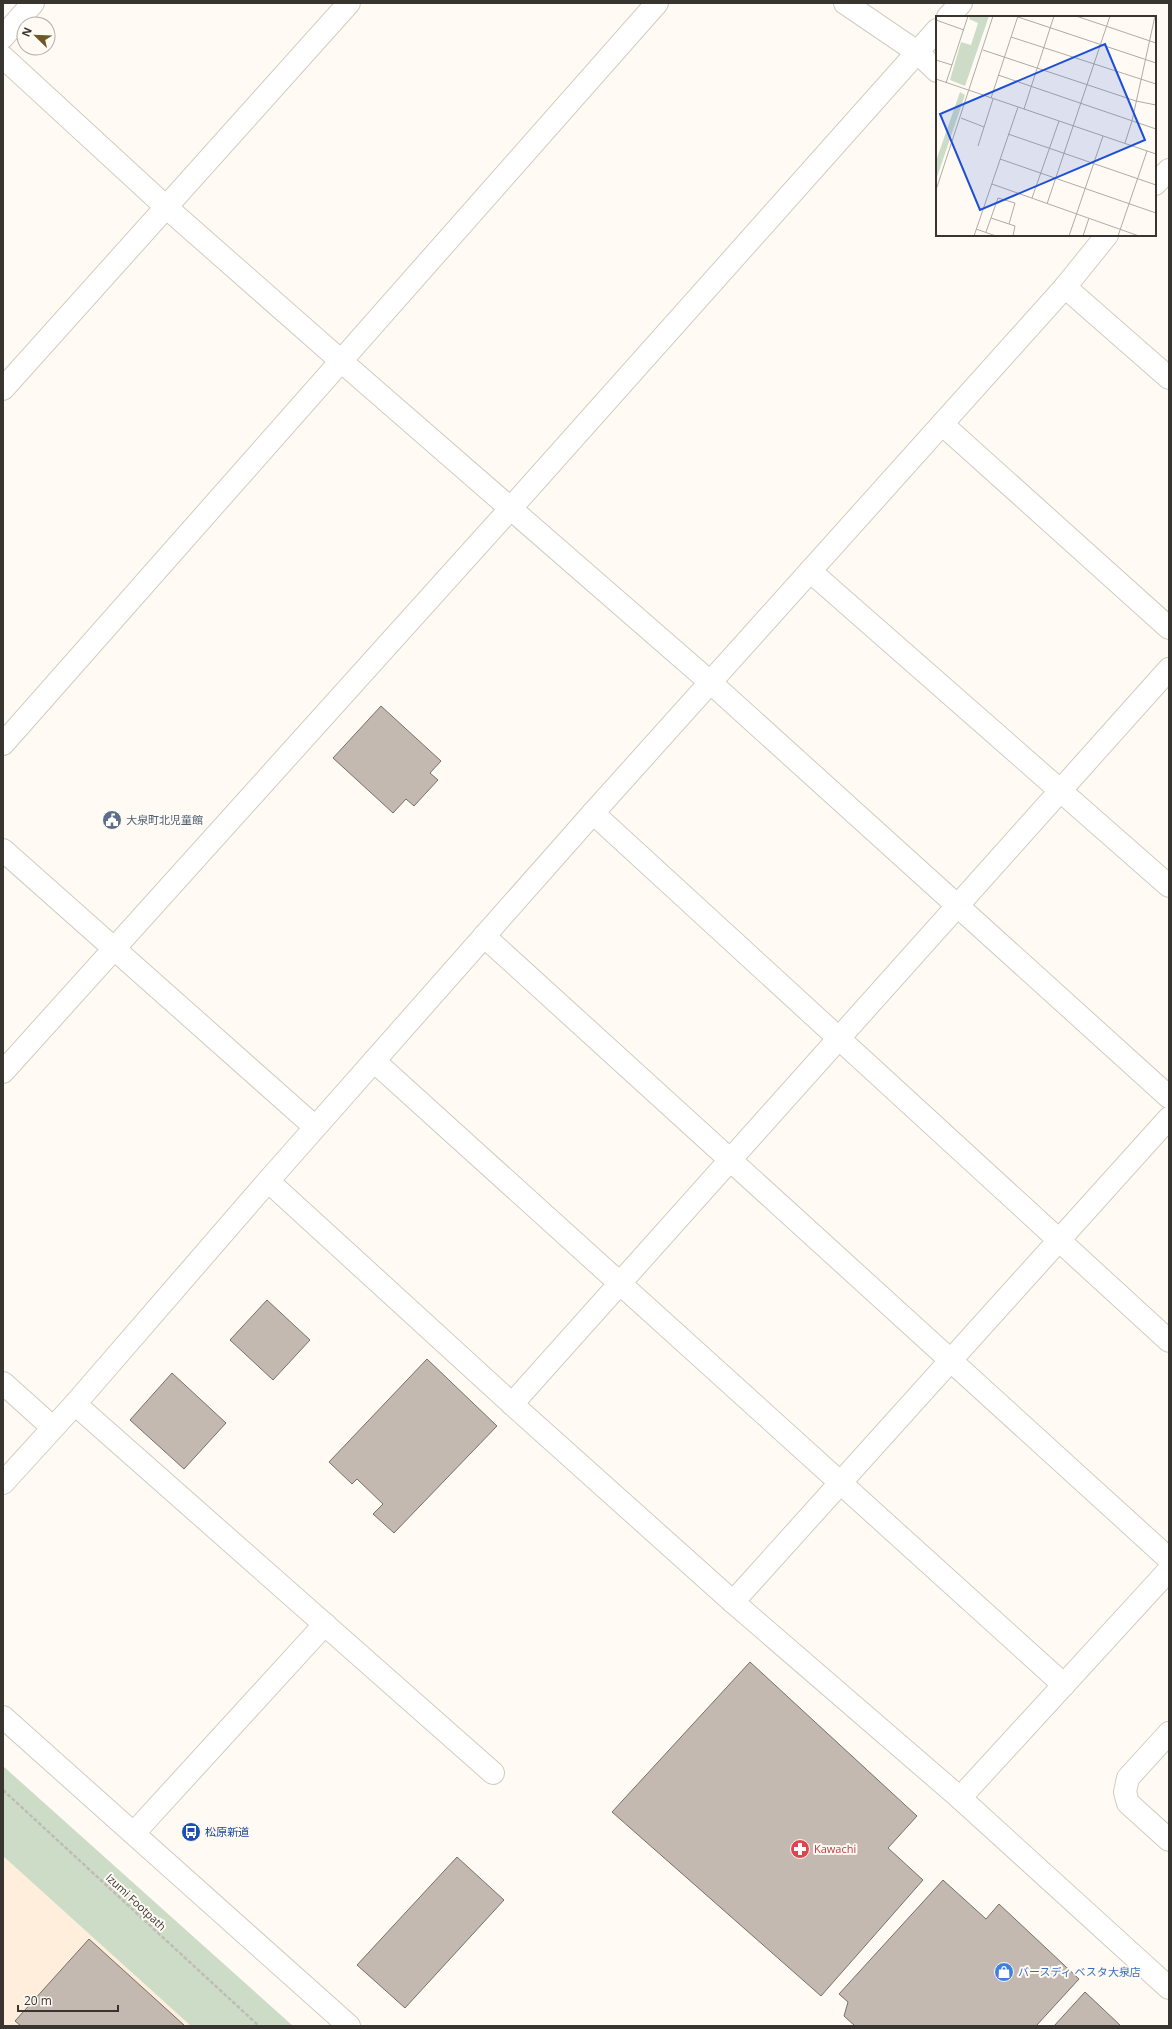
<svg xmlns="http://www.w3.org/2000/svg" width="1172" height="2029" font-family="'Open Sans','Noto Sans JP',sans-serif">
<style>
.industrial{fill:#ffeedc}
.green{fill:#cddcc7}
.building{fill:#c3b9b1;stroke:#786f68}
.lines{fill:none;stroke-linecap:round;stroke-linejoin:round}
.minor-casing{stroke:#d2cbc1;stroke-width:24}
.path{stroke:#bfbcb5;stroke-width:2.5;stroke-dasharray:4 2;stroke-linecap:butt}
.minor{stroke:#fff;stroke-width:22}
.labels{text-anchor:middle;stroke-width:4;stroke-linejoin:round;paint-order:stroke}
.service-label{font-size:11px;fill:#4e5e75;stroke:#fffbf4;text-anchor:start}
.transit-label{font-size:11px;fill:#164399;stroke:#fffbf4;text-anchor:start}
.health-label{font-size:11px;fill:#be3a42;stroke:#fffbf4;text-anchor:start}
.street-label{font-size:11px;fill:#383531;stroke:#fffbf4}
.shop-label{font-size:11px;fill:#366cbe;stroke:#fffbf4;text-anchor:start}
.inset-road{fill:none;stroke:#afaca6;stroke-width:1}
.view{fill:#1d4ed8;fill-opacity:0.15;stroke:#1d4ed8;stroke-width:2}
.inset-edge{fill:none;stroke:#383531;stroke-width:2}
</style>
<rect width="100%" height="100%" fill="#fffbf4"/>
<!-- industrial -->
<path class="industrial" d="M3 1856 191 2026H3Z"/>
<!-- green -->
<path class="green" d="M3 1766 293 2026H191L3 1856Z"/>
<!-- building -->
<g class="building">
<path d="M381 706 441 761 430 773 438 780 414 806 406 799 393 813 333 758Z"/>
<path d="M267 1300 310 1340 273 1380 230 1340Z"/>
<path d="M427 1359 497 1426 394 1533 373 1514 383 1504 357 1479 352 1484 329 1462Z"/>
<path d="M172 1373 226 1423 184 1469 130 1420Z"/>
<path d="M750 1662 917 1816 888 1848 923 1880 821 1996 612 1812Z"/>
<path d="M457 1857 504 1900 405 2008 357 1965Z"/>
<path d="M943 1880 986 1919 999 1904 1079 1979 1036 2026H855L844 2016 848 2002 839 1994Z"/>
<path d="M89 1939 185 2026H21L15 2021Z"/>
<path d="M1085 1992 1121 2026H1054Z"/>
</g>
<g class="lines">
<!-- minor casing -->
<g class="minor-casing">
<g id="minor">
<path d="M845 3 917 52 937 71"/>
<path d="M948 17 961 3"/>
<path d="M3 37 33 3"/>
<path d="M3 57 166 207 341 361 710 682 1169 1097"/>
<path d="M1155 184 1169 170"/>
<path d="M1065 287 1169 378"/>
<path d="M3 389 349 3"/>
<path d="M942 424 1169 628"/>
<path d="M810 571 1169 886"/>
<path d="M3 744 657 3"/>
<path d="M593 813 1169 1341"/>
<path d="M3 850 315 1127"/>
<path d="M484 936 1169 1559"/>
<path d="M374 1061 1064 1685"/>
<path d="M3 1072 511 508 937 30"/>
<path d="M268 1181 512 1404 733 1602 960 1798 1169 1988"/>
<path d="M3 1383 52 1427"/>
<path d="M75 1404 493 1773"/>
<path d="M512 1404 1169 669"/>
<path d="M3 1483 75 1404 268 1181 593 813 1065 287 1107 235"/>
<path d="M733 1602 1169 1118"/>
<path d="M3 1717 349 2026"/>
<path d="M1169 1733 1128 1778 1125 1792 1128 1803 1169 1840"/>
<path d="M960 1798 1169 1570"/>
<path d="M134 1833 325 1624"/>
</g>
</g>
<!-- path -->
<path class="path" d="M3 1790 259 2026"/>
<!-- minor -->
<use href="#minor" class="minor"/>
</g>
<!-- icons -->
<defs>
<g id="civic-disc" transform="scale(1)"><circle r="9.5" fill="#5c6f8a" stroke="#fffbf4"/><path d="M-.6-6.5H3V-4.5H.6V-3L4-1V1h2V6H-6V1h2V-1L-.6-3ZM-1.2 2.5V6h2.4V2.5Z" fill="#fff"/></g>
<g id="bus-disc" transform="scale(1)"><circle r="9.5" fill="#1a4fb4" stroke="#fffbf4"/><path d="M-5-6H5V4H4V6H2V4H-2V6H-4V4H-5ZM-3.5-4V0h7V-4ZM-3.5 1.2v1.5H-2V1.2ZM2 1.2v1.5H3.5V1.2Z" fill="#fff"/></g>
<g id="pharmacy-disc" transform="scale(1)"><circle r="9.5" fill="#e0444e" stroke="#fffbf4"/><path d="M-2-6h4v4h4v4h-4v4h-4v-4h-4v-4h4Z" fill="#fff"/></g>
<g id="shop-disc" transform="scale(1)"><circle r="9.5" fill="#3f7fe0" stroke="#fffbf4"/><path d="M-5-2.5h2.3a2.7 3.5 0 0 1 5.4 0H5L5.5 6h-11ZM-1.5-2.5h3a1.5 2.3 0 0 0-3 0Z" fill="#fff"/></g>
</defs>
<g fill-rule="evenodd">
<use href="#civic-disc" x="112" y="820"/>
<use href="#bus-disc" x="191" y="1832"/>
<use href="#pharmacy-disc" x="800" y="1849"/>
<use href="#shop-disc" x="1004" y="1972"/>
</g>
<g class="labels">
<!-- service labels -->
<g class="service-label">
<text x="126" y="824">大泉町北児童館</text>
</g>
<!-- transit labels -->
<g class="transit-label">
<text x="205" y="1836">松原新道</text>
</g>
<!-- health labels -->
<g class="health-label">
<text x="814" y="1853">Kawachi</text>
</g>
<!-- street labels -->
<g class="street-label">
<text transform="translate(136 1902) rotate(43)" y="4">Izumi Footpath</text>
</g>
<!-- shop labels -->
<g class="shop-label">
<text x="1018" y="1976">バースディ ベスタ大泉店</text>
</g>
</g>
<!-- overview -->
<g transform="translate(936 16)">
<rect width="220" height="220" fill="#fffbf4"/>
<path d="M34 0H53L29 70 14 64 25 26 35 29 42 7 33 3ZM24 76 29 79 0 164V145Z" fill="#cddcc7"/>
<path class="inset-road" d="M79 0 220 47M140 0 220 27M0 4 28 14M75 21 220 68M47 34 200 85 220 89M0 44 16 49M62 59 220 113M0 63 220 138M10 67 32 0M55 82 82 0M88 93 118 0M25 102 48 111M72 118 220 169M189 127 196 105 219 0M42 130 57 83M64 143 220 197M56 168 203 220M0 174 57 0M96 182 123 105M111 188 174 0M55 202 79 210 77 220M40 213 60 220M50 216 62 182 79 187 73 208M38 220 82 91M133 220 167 120M147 220 153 202M182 220 211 135"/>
<path class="view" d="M169 28 209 124 44 194 4 98Z"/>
<rect width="220" height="220" class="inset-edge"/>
</g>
<!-- border -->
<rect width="1172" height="2029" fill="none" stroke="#383531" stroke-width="8"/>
<!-- north arrow -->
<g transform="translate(36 36) rotate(293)"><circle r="19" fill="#fffbf4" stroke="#afaca6"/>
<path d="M0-3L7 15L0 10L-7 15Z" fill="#6c5927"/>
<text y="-6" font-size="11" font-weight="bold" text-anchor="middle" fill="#383531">N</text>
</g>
<!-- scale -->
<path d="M18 2005v6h100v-6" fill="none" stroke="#383531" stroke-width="2"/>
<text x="24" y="2005" font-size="12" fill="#383531" stroke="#fffbf4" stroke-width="3" paint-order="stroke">20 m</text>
</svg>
